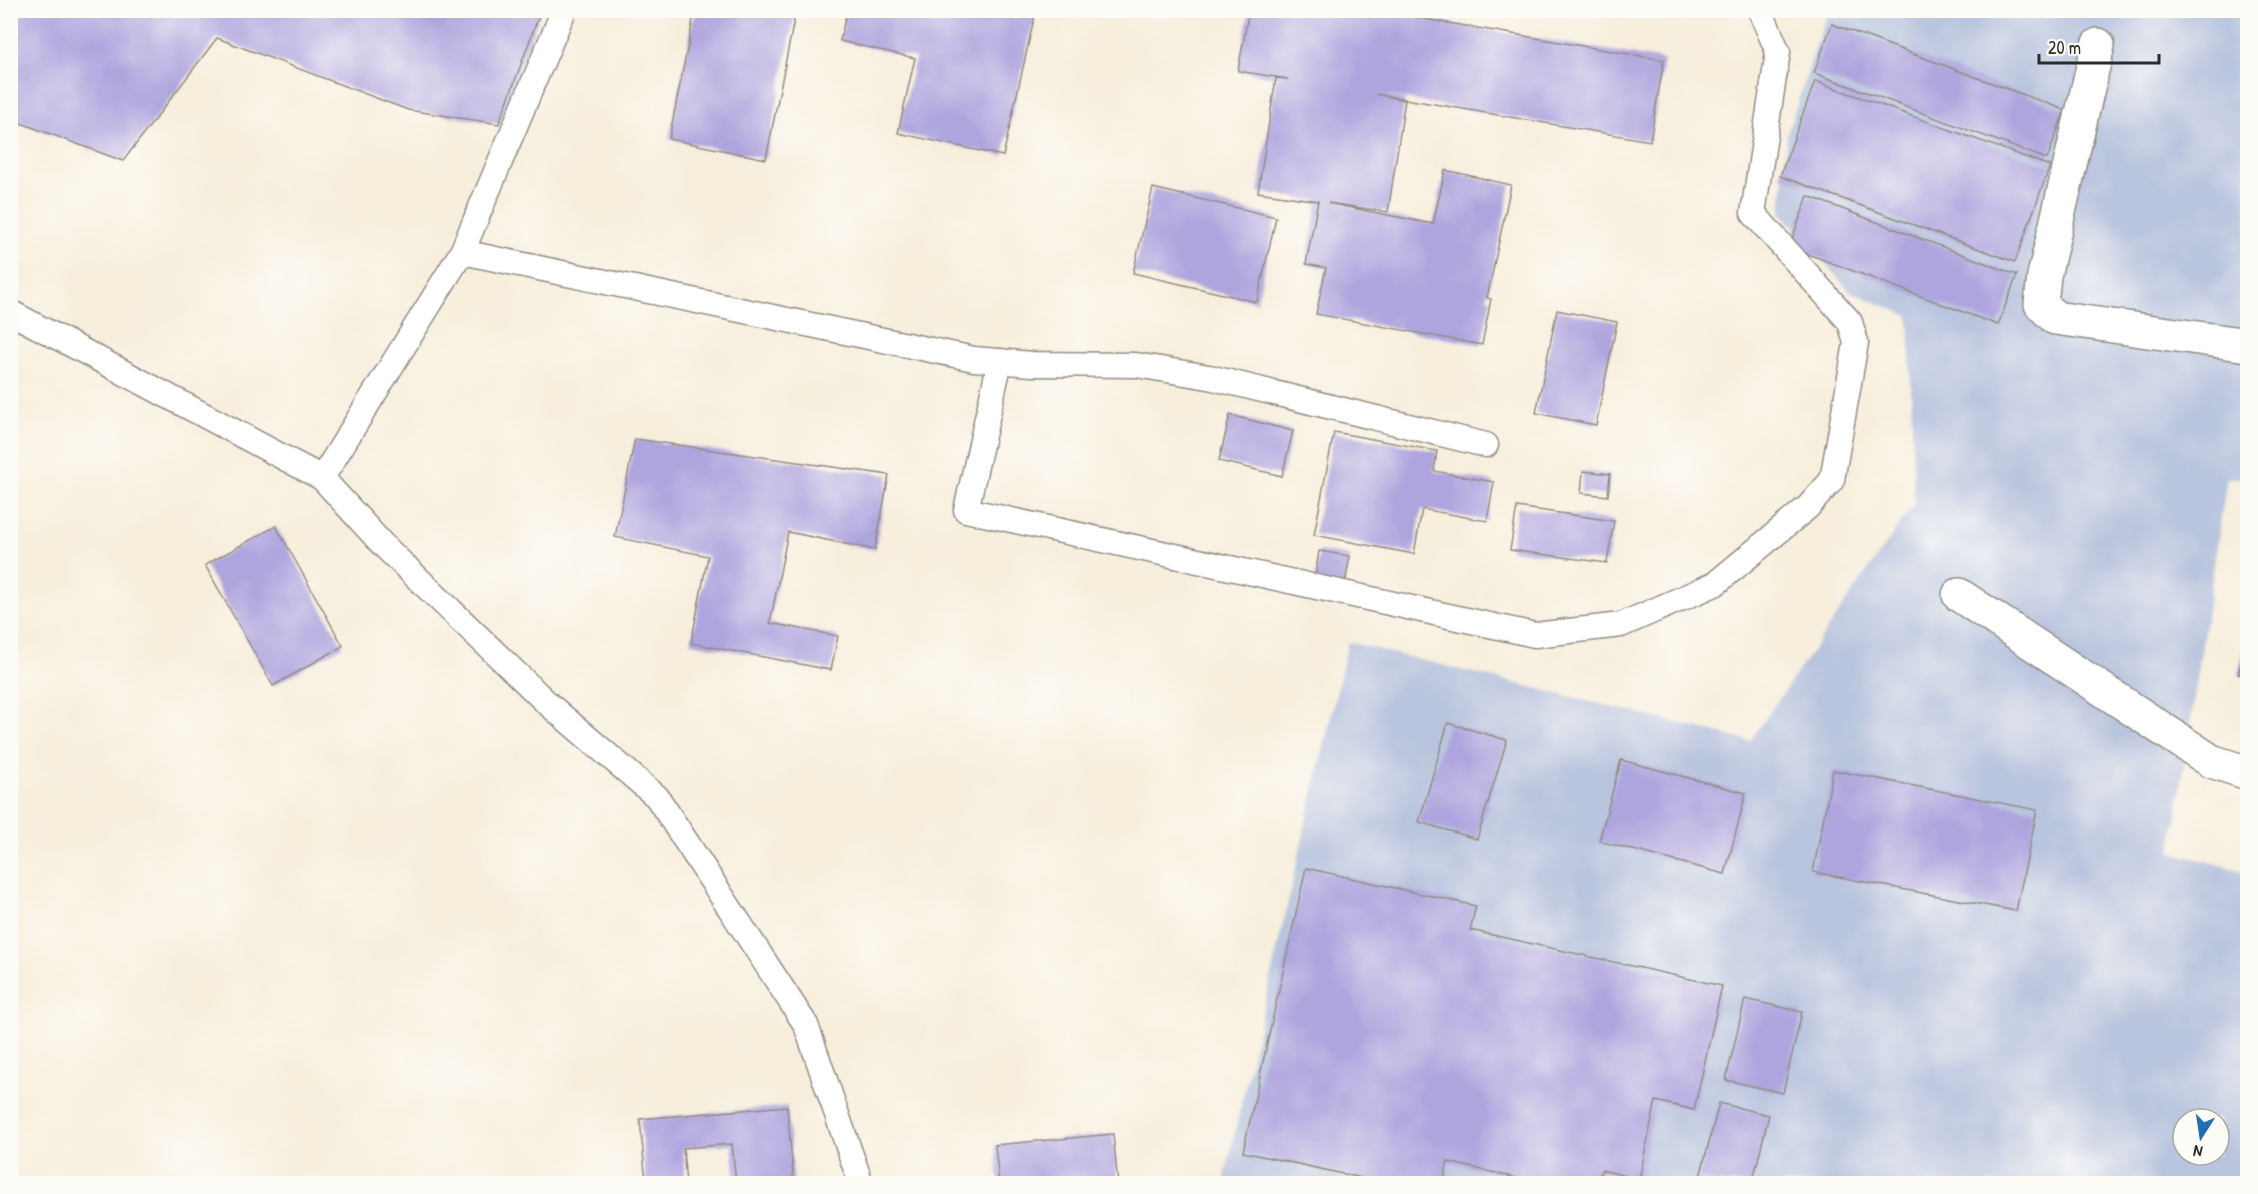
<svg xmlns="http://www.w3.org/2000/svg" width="2258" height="1194" font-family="'Patrick Hand',sans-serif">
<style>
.industrial{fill:#b9c4de;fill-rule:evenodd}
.building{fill:#afa5de}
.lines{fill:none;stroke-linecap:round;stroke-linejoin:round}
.service-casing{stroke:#918c84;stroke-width:27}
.minor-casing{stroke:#918c84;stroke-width:36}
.service{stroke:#fff;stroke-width:24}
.minor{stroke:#fff;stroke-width:33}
</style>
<rect width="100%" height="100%" fill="#fdfcf7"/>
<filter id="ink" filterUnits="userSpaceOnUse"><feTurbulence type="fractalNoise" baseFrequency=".0167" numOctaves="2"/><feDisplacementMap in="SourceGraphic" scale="12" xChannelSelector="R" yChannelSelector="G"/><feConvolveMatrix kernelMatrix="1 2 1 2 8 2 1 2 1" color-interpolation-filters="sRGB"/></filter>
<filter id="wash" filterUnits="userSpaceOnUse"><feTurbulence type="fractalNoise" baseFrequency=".008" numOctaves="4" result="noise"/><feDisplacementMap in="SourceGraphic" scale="24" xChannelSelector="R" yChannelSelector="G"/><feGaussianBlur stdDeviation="1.35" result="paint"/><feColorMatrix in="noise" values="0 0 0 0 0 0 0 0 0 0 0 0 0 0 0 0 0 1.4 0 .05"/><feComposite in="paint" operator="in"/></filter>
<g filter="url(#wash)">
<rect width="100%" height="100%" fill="#f7eedc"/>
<!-- industrial -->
<path class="industrial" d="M1828 11H2247V478H2227L2171 852 2247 872V1183L1225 1184V1175L1348 642 1750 741 1914 504 1909 316 1849 291 1781 212 1787 134ZM2183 1119H2219V1155H2183Z"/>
<g id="blocks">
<!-- building -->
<g class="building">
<path d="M10 10H541L499 124 408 110 217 38 123 161 10 119Z"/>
<path d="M695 10H796L766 159 669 139Z"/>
<path d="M847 10H900L924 16 926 10H1036L1003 156 898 133 915 58 840 41Z"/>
<path d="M1249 10H1372L1664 60 1650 141 1376 94 1405 100 1388 212 1328 203 1433 224 1445 170 1511 185 1487 298 1491 299 1482 345 1316 314 1326 268 1306 264 1318 201 1258 192 1276 78 1288 79 1238 71Z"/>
<path d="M1832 24 2065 110 2047 159 1814 73Z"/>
<path d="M1815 81 2050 166 2015 262 1780 176Z"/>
<path d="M1153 188 1276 217 1257 302 1133 273Z"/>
<path d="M1808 196 2017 275 1998 325 1789 247Z"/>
<path d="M1557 310 1617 322 1596 425 1536 413Z"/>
<path d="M1230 415 1293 431 1282 476 1219 461Z"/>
<path d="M1334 432 1437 451 1434 471 1494 482 1487 521 1422 509 1414 554 1314 535Z"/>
<path d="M635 439 889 475 875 550 788 532 770 623 838 636 831 670 691 643 708 556 615 537Z"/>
<path d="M1583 471 1610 474 1608 496 1581 493Z"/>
<path d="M1517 507 1614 521 1607 563 1510 550Z"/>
<path d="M276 526 343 646 273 686 205 565Z"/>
<path d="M1319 551 1350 556 1344 588 1314 584Z"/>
<path d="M2247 640H2248V677L2238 674Z"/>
<path d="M1448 723 1507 740 1477 839 1419 822Z"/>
<path d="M1621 760 1746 793 1725 874 1599 841Z"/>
<path d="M1833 770 2037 810 2016 911 1813 872Z"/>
<path d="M1306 868 1476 906 1470 930 1722 986 1694 1110 1656 1101 1639 1179 1601 1170 1598 1184H1543L1448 1162 1443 1184H1389L1243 1152Z"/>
<path d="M1745 999 1802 1012 1783 1093 1726 1080Z"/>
<path d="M1719 1103 1769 1115 1752 1184H1727L1700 1177Z"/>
<path d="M787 1106 794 1184H736L732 1144 683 1148 686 1184H646L640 1119Z"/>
<path d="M1113 1134 1118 1184H999L995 1145Z"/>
</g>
</g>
</g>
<g filter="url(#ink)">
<use href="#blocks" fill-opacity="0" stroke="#918c84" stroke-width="1.5"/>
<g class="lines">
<!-- service casing -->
<g class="service-casing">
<g id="service">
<path d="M462 252 974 359 1032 364 1136 365 1209 377 1486 445"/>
<path d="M10 312 322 478 382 544 547 703 657 797 806 1025 861 1184"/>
<path d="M1000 361 966 510 1535 635 1621 625 1715 584 1808 507 1832 480 1856 343 1850 322 1753 213 1778 52 1760 10"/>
<path d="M322 478 462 252 564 10"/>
</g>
</g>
<!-- minor casing -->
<g class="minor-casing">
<g id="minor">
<path d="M2098 45 2044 276 2041 304 2055 318 2248 345"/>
<path d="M1959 595 2211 761 2248 773"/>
</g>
</g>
<!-- service -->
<use href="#service" class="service"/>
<!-- minor -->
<use href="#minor" class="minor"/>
</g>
</g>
<!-- margin -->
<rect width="2258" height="1194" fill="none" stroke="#fdfcf7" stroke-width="36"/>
<!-- north arrow -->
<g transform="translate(2201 1137) rotate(192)"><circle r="28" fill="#fdfcf7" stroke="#a9a8a5" stroke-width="1.5"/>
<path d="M0-4.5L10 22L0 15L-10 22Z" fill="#1f6fb2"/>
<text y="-9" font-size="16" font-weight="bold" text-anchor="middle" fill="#2b2b2b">N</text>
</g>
<!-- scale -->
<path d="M2039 54v9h120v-9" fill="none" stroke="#2b2b2b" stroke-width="3"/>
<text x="2048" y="54" font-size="18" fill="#2b2b2b" stroke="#fdfcf7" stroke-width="4.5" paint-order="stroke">20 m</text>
</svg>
